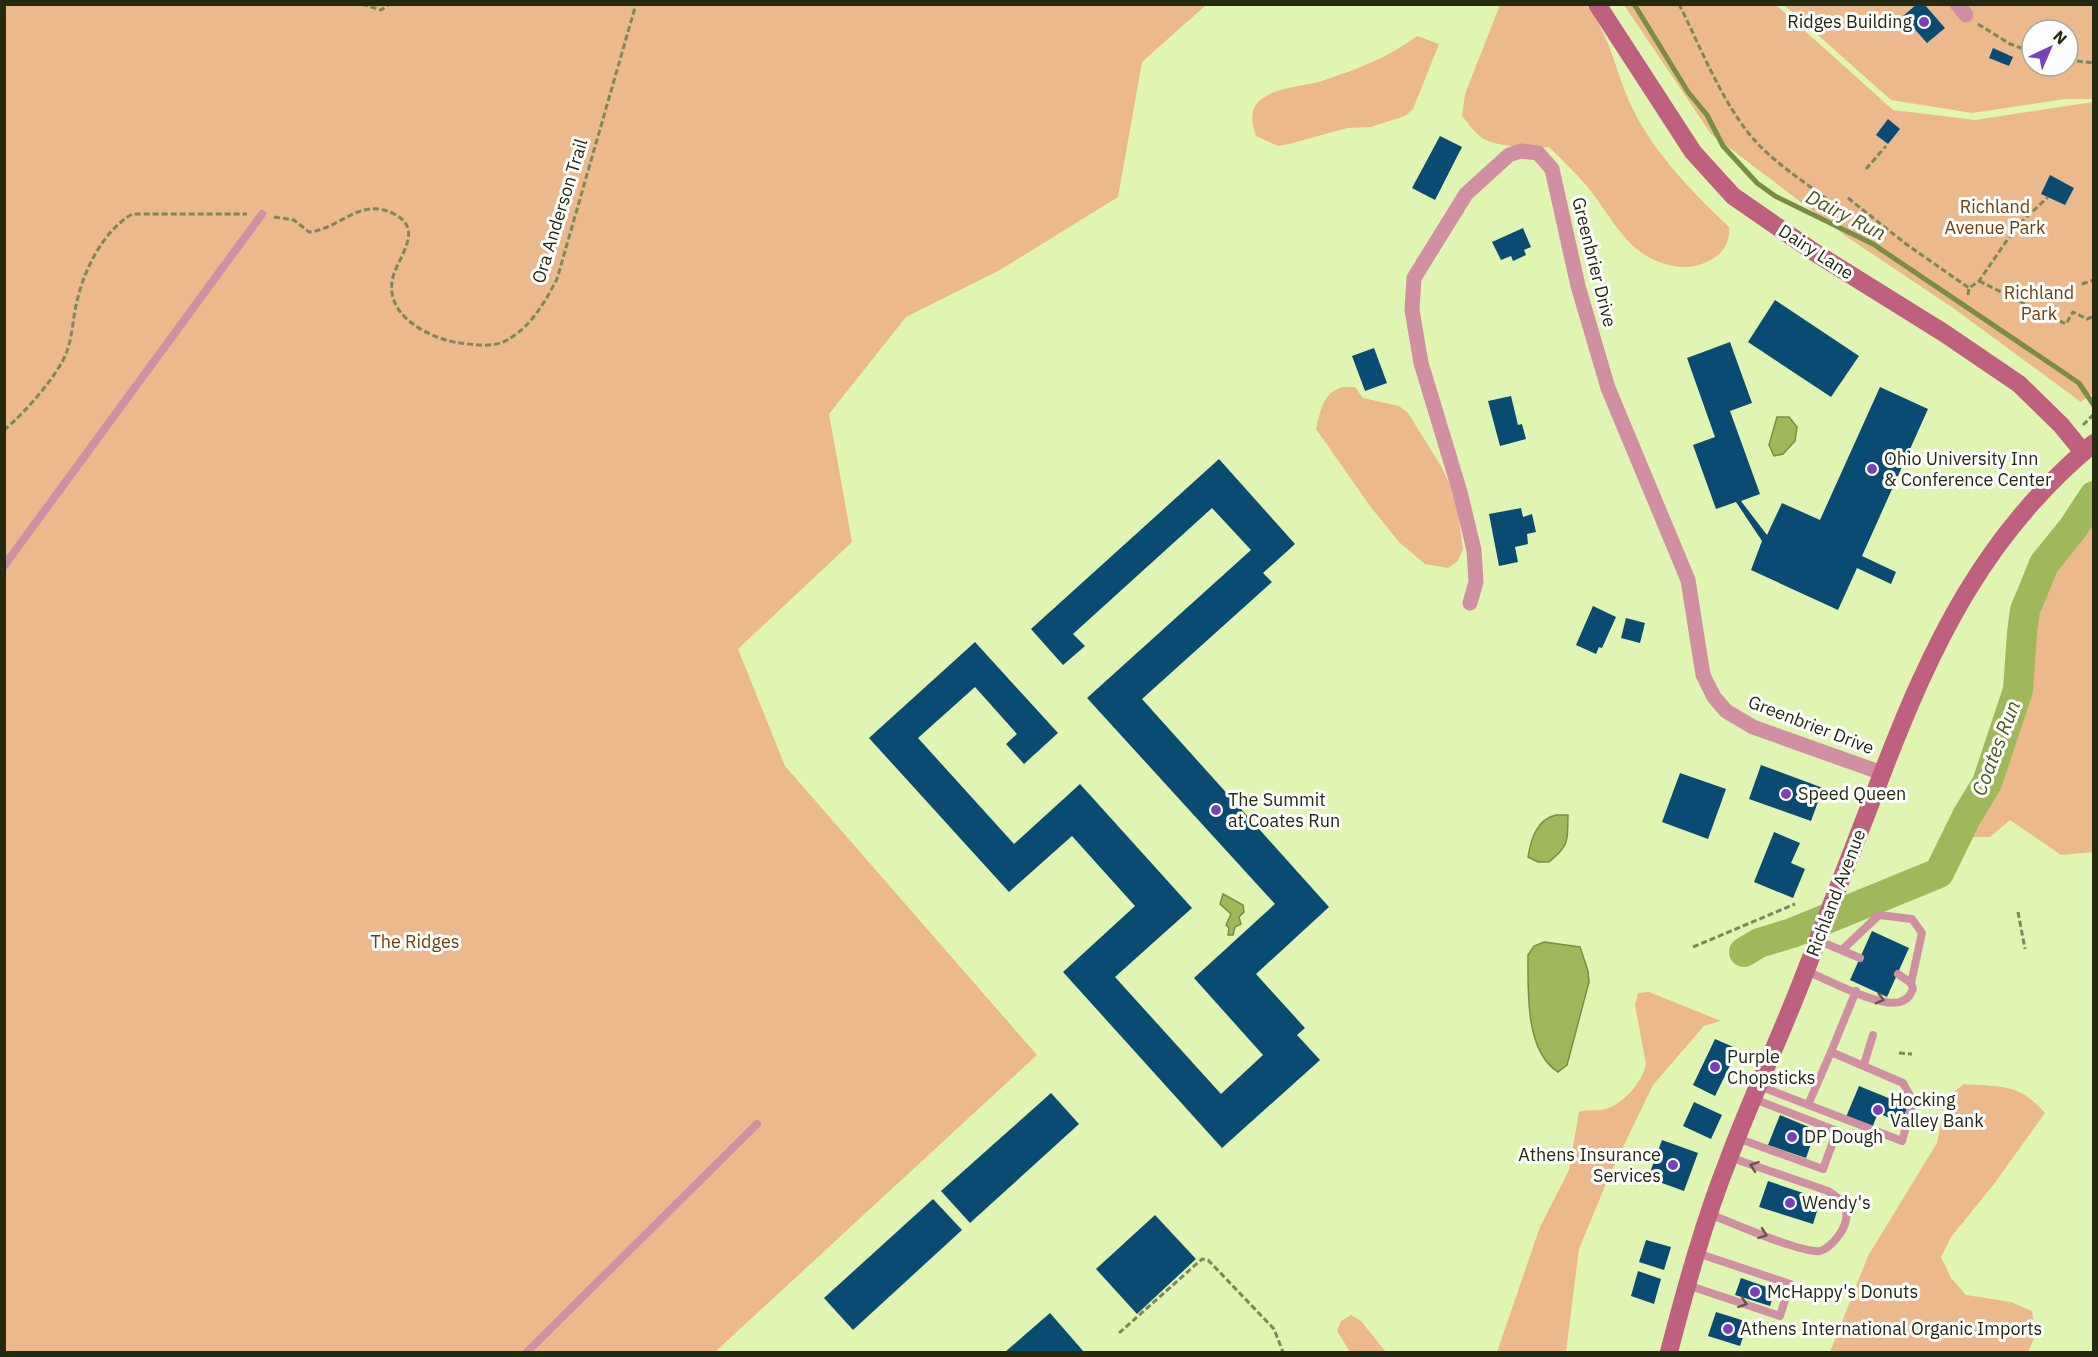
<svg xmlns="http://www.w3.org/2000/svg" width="2098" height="1357" font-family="'IBM Plex Sans',sans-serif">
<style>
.green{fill:#ecb98c;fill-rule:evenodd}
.water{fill:#9fb85c;stroke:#7a8d45;stroke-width:1.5}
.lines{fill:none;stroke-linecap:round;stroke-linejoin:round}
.stream{stroke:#7a8d45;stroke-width:5}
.river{stroke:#9fb85c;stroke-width:30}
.building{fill:#094b72}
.path{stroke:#7b885a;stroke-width:3;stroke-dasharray:6 3;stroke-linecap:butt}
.lane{stroke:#d190a1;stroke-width:8}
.street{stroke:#d190a1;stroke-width:15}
.secondary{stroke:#bf617e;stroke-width:18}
.oneway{stroke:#695349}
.poi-dot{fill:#7941b7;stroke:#fff;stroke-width:2}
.labels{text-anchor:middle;stroke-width:6;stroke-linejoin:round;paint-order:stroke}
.poi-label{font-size:18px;fill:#232a0f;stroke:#fff;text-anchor:start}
.park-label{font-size:18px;fill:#70400a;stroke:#fff}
.street-label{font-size:18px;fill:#232a0f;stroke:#fff}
.water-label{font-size:20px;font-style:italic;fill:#4a5a18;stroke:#fff}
</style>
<rect width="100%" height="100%" fill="#e0f5b1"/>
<!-- green -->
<g class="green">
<path d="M5 5H1206L1142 62 1118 197 1000 270 906 317 829 414 852 542 738 649 785 766 1037 1055 715 1352H5Z"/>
<path d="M1500 5H1586C1609 33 1615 68 1629 101 1652 152 1690 189 1729 227 1731 239 1724 252 1714 258 1698 268 1684 269 1665 264 1624 252 1611 214 1585 184 1574 171 1561 159 1549 147 1533 148 1495 147 1482 138 1474 132 1468 123 1462 116L1465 94Z"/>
<path d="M1624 5H1776L1893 110 1975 120 2093 102V393L2081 402 1953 308 1847 237 1711 134Z"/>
<path d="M1784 5H2093V99H2065L1972 113 1891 100ZM2032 30H2068V66H2032Z"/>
<path d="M1417 36 1439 44 1413 109 1405 116 1371 127 1347 128 1289 144 1278 146 1256 136C1252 125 1249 111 1259 101 1275 86 1305 87 1325 80 1360 68 1387 58 1417 36Z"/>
<path d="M1342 387H1355L1363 398 1399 406 1408 413 1441 466 1452 489 1458 513 1463 549 1458 561 1448 568 1425 564 1399 542 1370 506 1316 429C1321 410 1322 394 1342 387Z"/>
<path d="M2093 488V852L2061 855 2010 820 1990 837H1968L1953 820 1965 802 1982 787 1990 755 2013 705 2018 673V618L2025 591 2045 556Z"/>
<path d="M1649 992 1721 1021 1704 1026 1653 1085 1610 1174 1579 1249 1566 1352H1497L1540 1227 1569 1170 1579 1112C1588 1109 1594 1111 1602 1110 1622 1106 1642 1083 1646 1064L1635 1005 1638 993Z"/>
<path d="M1964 1084C2001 1087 2019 1083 2045 1113L1994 1184 1951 1237 1941 1257 1951 1278 1966 1295 2011 1302 2032 1311 2036 1334 2028 1352H1830L1868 1256 1937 1143 1946 1098Z"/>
<path d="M1351 1315 1361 1321 1386 1352H1350L1337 1331 1341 1321Z"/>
</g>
<!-- water -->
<g class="water">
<path d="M1777 417H1789L1797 427 1795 441 1783 454 1774 456 1769 445Z"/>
<path d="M1556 815H1568C1567 840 1571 844 1549 862H1538L1528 857C1531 839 1537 819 1556 815Z"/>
<path d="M1223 894 1243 905 1244 912 1239 917 1241 924 1235 927 1233 935H1228L1229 928 1226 925 1231 914 1220 904Z"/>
<path d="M1544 942 1580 947 1588 971 1589 982 1567 1065 1558 1072C1525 1051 1528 991 1528 955L1534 946Z"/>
</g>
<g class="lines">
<!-- stream -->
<path class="stream" d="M1634 4 1688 92 1707 115 1723 146 1757 183 1775 196 1873 244 2079 383 2093 404"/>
<!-- river -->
<path class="river" d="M1744 952 1759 943 1792 933 1939 873 1967 816 1987 783 2018 690 2022 633 2025 610 2033 591 2044 564 2073 528 2094 496"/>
</g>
<!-- building -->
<g class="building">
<path d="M1917 4H1924L1945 28 1927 43 1903 16Z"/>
<path d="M1993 48 2013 57 2009 66 1989 58Z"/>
<path d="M1888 119 1900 129 1888 144 1876 135Z"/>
<path d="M1440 136 1462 147 1435 200 1412 188Z"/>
<path d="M2050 175 2074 188 2065 205 2041 194Z"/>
<path d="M1523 228 1531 247 1524 250 1526 255 1513 261 1511 256 1501 260 1492 242Z"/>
<path d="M1775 300 1859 356 1831 397 1748 342Z"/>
<path d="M1730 342 1752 403 1730 411 1760 494 1741 501 1767 535 1782 503 1820 520 1880 387 1928 409 1862 556 1896 572 1891 584 1857 568 1838 610 1751 570 1762 541 1736 502 1716 509 1693 445 1715 437 1687 358Z"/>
<path d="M1374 348 1387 383 1365 391 1352 356Z"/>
<path d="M1511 396 1518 425 1522 424 1526 439 1500 446 1488 401Z"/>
<path d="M1219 459 1295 544 1263 573 1272 582 1142 699 1329 907 1256 974 1305 1028 1297 1035 1320 1060 1222 1148 1063 972 1135 906 1072 836 1009 892 869 738 975 642 1058 733 1024 764 1006 744 1017 734 975 687 918 738 1014 844 1080 784 1192 908 1115 977 1221 1094 1263 1055 1194 978 1275 904 1087 698 1251 550 1212 508 1073 634 1085 646 1063 665 1031 629Z"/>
<path d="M1521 508 1523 517 1532 514 1536 532 1527 534 1528 544 1515 547 1518 562 1499 566 1489 514Z"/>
<path d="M1593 606 1616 617 1602 648 1599 647 1596 654 1576 645Z"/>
<path d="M1626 618 1645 623 1640 643 1621 638Z"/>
<path d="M1761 765 1823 788 1811 821 1749 799Z"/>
<path d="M1680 773 1726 789 1708 839 1662 822Z"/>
<path d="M1774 832 1800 843 1791 863 1805 869 1793 898 1754 882Z"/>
<path d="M1872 931 1909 948 1887 997 1850 980Z"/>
<path d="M1715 1039 1738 1049 1715 1096 1693 1085Z"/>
<path d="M1859 1086 1908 1106 1901 1123 1878 1113 1872 1128 1846 1117Z"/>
<path d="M1051 1093 1079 1124 970 1223 941 1191Z"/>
<path d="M1694 1102 1722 1115 1711 1139 1683 1126Z"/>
<path d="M1780 1115 1816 1130 1806 1158 1768 1145Z"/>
<path d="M1662 1140 1698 1153 1684 1191 1648 1178Z"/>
<path d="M1768 1181 1821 1199 1813 1224 1759 1207Z"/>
<path d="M933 1199 962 1230 853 1330 824 1298Z"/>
<path d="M1155 1215 1196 1259 1137 1314 1096 1269Z"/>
<path d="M1646 1240 1671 1247 1664 1270 1639 1262Z"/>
<path d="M1638 1271 1661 1279 1654 1304 1631 1296Z"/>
<path d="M1741 1278 1775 1290 1770 1306 1735 1295Z"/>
<path d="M1716 1312 1748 1322 1740 1346 1708 1336Z"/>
<path d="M1050 1313 1084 1352H1005Z"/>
</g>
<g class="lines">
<!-- path -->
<g class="path">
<path d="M362 4 381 10 390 4"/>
<path d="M1679 4C1701 48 1724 108 1758 144 1782 169 1814 188 1841 210"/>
<path d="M1978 24 2010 44 2032 52"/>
<path d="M2068 60 2094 63"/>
<path d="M1866 169 1886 146"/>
<path d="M1848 198 1906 244 1969 288"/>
<path d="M274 217 294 220 309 232C341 229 360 196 394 214 427 230 394 261 392 282 387 318 432 339 460 343 476 345 495 348 509 339 532 325 545 302 557 279L636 4"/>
<path d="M1979 281 2066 324 2073 312 2087 319 2094 316"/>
<path d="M2082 284 2094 280"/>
<path d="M1968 295 1969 288 1979 281 2016 227 2048 197"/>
<path d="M2083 425 2094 414"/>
<path d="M4 430C23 415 60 373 67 351 73 334 73 315 78 297 86 266 104 231 132 214H247"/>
<path d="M2018 912 2025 949"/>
<path d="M1693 947 1795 904"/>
<path d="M1899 1053 1912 1054"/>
<path d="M1119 1333 1202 1259 1208 1260 1274 1329 1283 1352"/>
</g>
<!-- lane -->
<g class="lane">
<path d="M4 566 262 214"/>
<path d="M1817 940 1860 958"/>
<path d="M1842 950 1879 915 1912 919 1922 933 1911 983"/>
<path d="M1806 971C1827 979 1879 1008 1900 1002 1908 999 1910 996 1913 989L1911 983 1898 974"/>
<path d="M1831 1052 1856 991"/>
<path d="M1864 1064 1873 1035"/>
<path d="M1759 1086 1902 1141 1913 1101 1903 1083 1831 1052 1808 1105"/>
<path d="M1737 1138 1823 1169 1837 1131 1754 1099"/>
<path d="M1710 1214C1730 1222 1802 1254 1820 1251 1831 1248 1844 1231 1846 1220 1849 1207 1838 1197 1828 1191L1729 1157"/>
<path d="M1687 1285 1780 1316 1790 1284 1697 1253"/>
<path d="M527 1352 757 1124"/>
</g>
<!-- street -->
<g class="street">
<path d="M1957 4 1966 15"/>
<path d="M1470 603 1476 582 1474 550 1460 492 1421 363 1412 310 1414 278 1466 194 1509 155 1521 151 1538 153 1552 169 1578 286 1608 388 1688 580 1703 675 1714 697 1726 711 1753 727 1882 773"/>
</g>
<!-- secondary -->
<g class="secondary">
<path d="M1597 4 1693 152 1733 196 1814 252 1944 333 2019 384 2061 425 2083 452"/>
<path d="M1669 1352C1686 1287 1704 1221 1729 1158 1751 1099 1778 1042 1801 983 1828 914 1855 844 1882 774 1932 644 1984 534 2094 443"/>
</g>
</g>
<!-- one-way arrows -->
<defs><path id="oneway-chevron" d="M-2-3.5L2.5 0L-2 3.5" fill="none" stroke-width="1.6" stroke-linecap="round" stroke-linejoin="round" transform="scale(1.5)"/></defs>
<g class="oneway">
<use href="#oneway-chevron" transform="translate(1880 999) rotate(15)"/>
<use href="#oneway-chevron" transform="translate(1754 1166) rotate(-161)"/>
<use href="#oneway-chevron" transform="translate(1763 1234) rotate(20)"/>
<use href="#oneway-chevron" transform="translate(1743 1303) rotate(19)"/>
</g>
<!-- markers -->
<g class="poi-dot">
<circle cx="1924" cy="22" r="6"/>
<circle cx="1872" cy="469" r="6"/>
<circle cx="1786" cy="794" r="6"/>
<circle cx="1216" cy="810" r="6"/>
<circle cx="1715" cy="1067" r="6"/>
<circle cx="1878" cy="1110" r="6"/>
<circle cx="1792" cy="1137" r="6"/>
<circle cx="1673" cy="1165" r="6"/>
<circle cx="1790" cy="1203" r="6"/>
<circle cx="1755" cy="1292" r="6"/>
<circle cx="1728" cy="1329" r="6"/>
</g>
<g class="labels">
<!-- poi labels -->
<g class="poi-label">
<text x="1912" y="28" text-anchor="end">Ridges Building</text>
<text x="1884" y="465">Ohio University Inn<tspan x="1884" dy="21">&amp; Conference Center</tspan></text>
<text x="1798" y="800">Speed Queen</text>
<text x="1228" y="806">The Summit<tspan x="1228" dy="21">at Coates Run</tspan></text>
<text x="1727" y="1063">Purple<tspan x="1727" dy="21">Chopsticks</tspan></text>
<text x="1890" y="1106">Hocking<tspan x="1890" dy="21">Valley Bank</tspan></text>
<text x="1804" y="1143">DP Dough</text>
<text x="1661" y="1161" text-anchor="end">Athens Insurance<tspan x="1661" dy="21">Services</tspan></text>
<text x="1802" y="1209">Wendy's</text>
<text x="1767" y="1298">McHappy's Donuts</text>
<text x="1740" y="1335">Athens International Organic Imports</text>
</g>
<!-- park labels -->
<g class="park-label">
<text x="1995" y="213">Richland<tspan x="1995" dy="21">Avenue Park</tspan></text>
<text x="2039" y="299">Richland<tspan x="2039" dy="21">Park</tspan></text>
<text x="415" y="948">The Ridges</text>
</g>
<!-- street labels -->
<g class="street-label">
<text transform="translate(560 211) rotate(-73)" y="6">Ora Anderson Trail</text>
<text transform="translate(1816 252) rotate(33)" y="6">Dairy Lane</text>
<text transform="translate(1594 262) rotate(76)" y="6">Greenbrier Drive</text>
<text transform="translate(1811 725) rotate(21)" y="6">Greenbrier Drive</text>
<text transform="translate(1836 893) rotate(-69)" y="6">Richland Avenue</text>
</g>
<!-- water labels -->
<g class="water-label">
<text transform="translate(1846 215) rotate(27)" y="7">Dairy Run</text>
<text transform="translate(1996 748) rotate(-69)" y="7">Coates Run</text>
</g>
</g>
<!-- border -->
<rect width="2098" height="1357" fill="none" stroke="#232a0f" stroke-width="12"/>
<!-- north arrow -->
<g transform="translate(2050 48) rotate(44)"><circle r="28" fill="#ffffff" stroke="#a7aa9f" stroke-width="1.5"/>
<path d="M0-4.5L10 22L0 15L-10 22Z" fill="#7941b7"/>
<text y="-9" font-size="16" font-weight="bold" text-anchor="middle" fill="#232a0f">N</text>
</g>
</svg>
